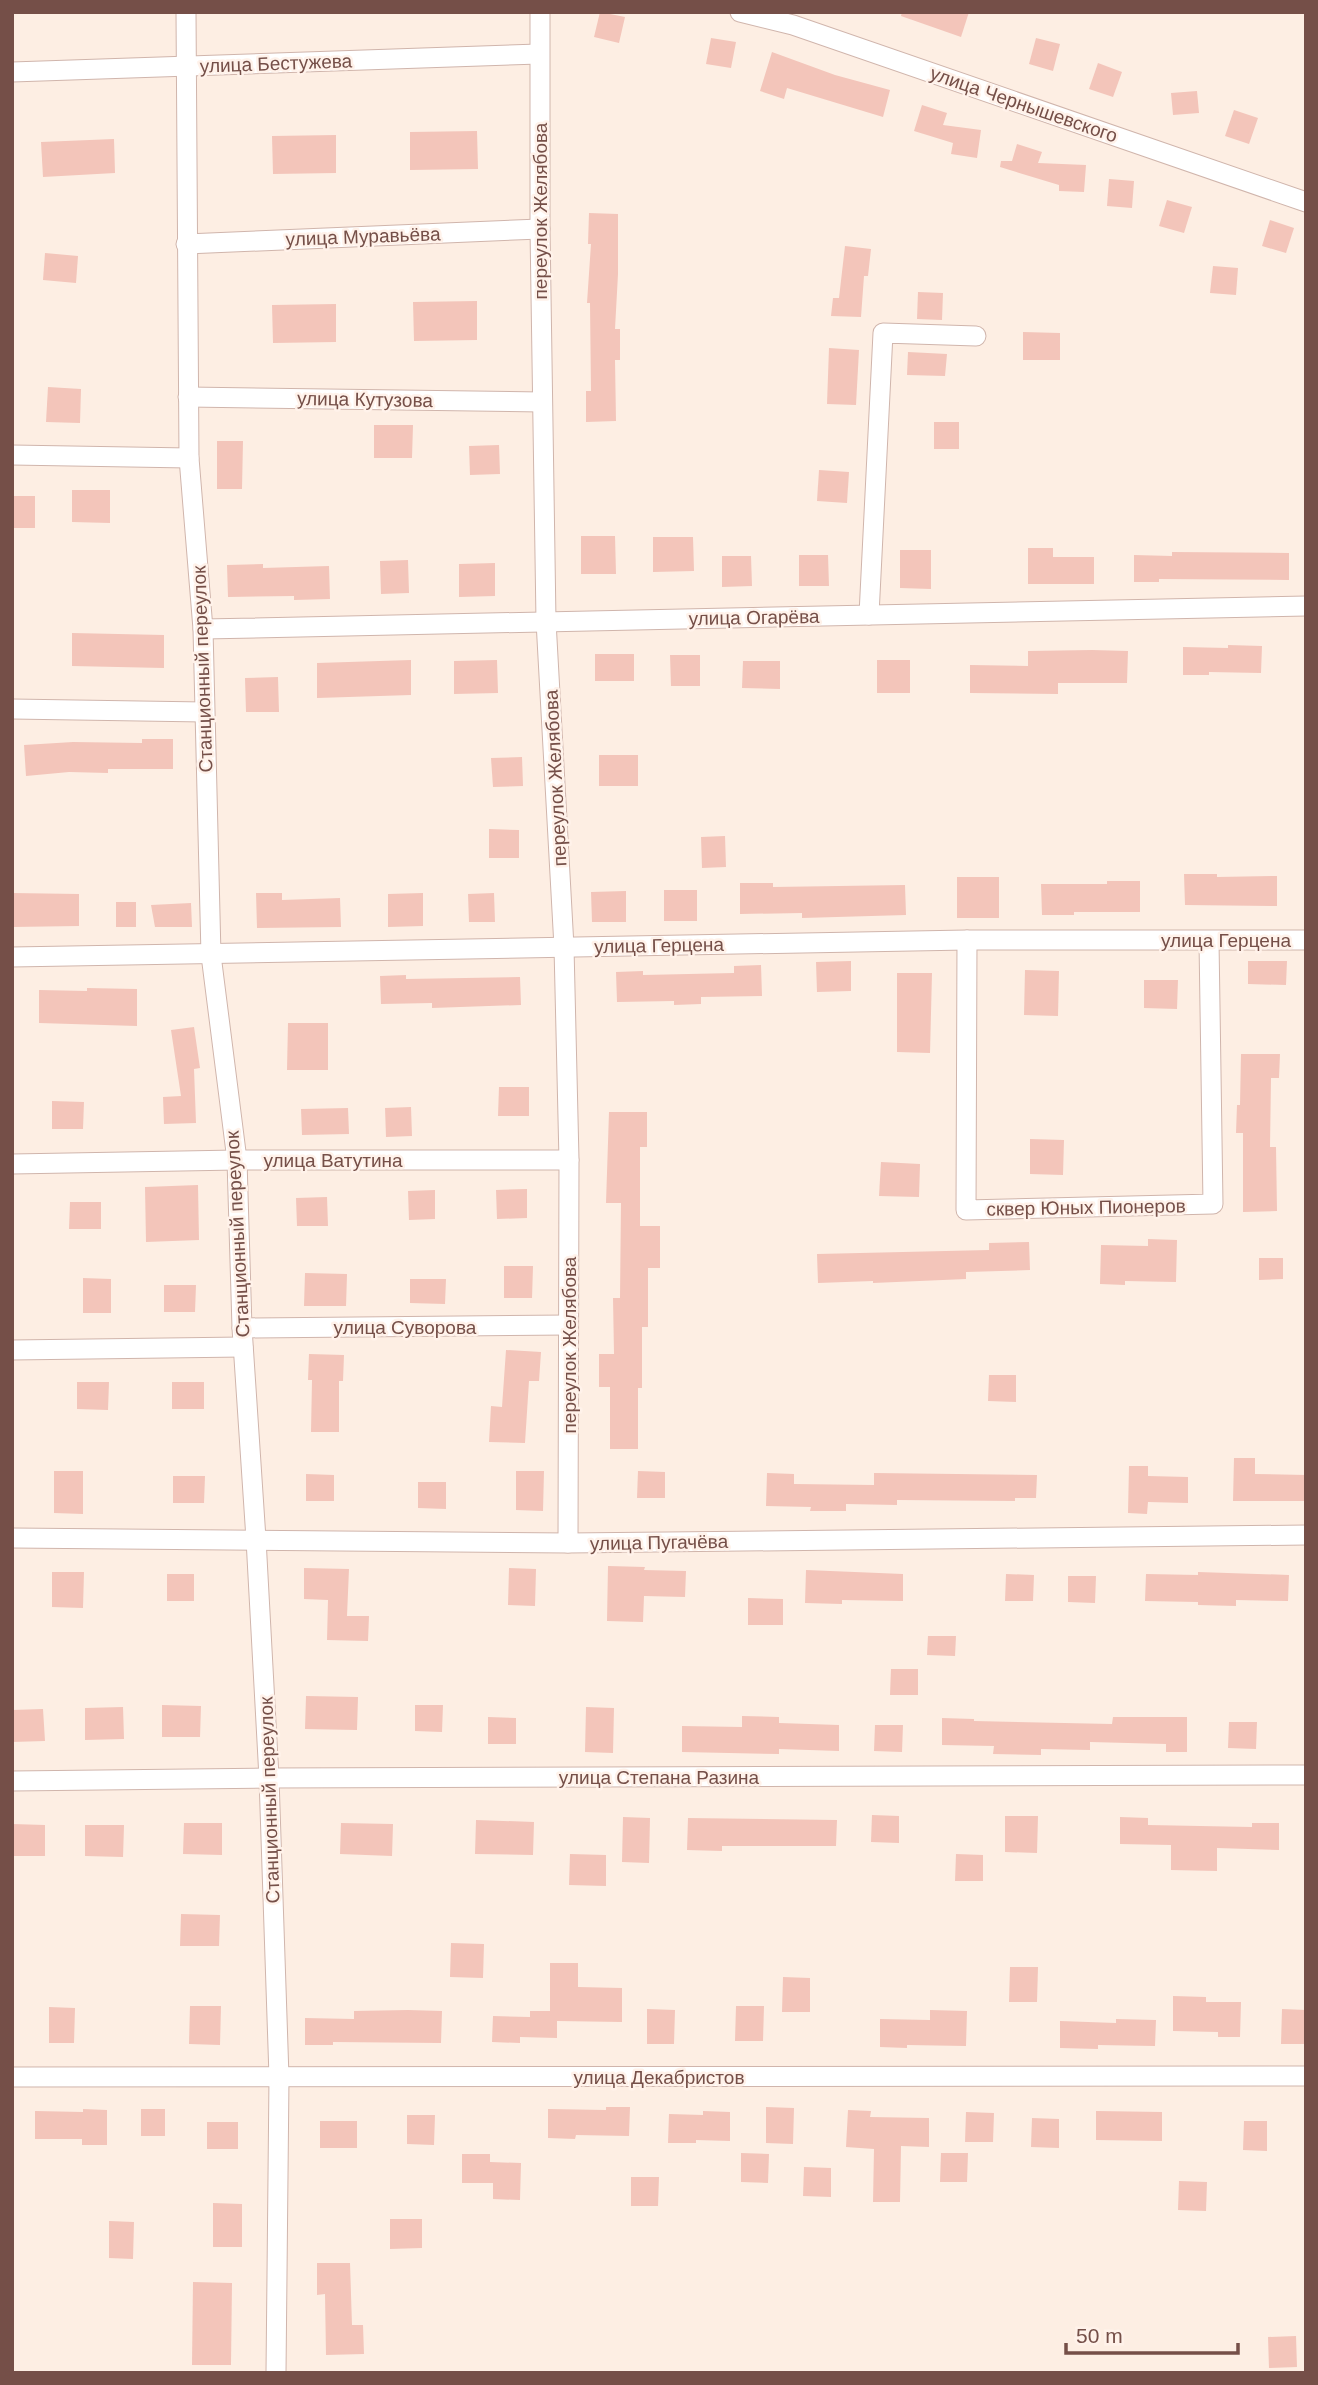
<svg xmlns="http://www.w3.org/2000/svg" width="1318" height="2385" font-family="Helvetica,sans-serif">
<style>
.building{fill:#f3c5ba}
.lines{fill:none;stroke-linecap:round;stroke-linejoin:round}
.minor-casing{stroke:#d0b5ac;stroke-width:21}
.minor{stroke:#fff;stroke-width:19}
.labels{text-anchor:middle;stroke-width:5;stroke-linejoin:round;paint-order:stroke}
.street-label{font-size:19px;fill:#754f48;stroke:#fff2ea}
</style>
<rect width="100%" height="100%" fill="#fdeee3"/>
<!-- building -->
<g class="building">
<path d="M600 12 625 17 619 43 594 37Z"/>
<path d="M902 12H969L961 37 901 16Z"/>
<path d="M711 38 736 42 731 68 706 64Z"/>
<path d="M1036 38 1060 44 1053 71 1029 64Z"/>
<path d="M772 52 835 75 890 90 883 117 787 88 784 99 760 91Z"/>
<path d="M1098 63 1122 72 1113 97 1089 89Z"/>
<path d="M1197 91 1199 113 1173 115 1171 93Z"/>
<path d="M922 105 947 113 943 125 981 130 977 158 951 154 953 143 914 131Z"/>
<path d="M1234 110 1258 118 1249 144 1225 136Z"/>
<path d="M477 131 478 169 410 170V132Z"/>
<path d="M336 135V173L273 174 272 136Z"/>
<path d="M114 139 115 173 43 177 41 142Z"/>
<path d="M1017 144 1042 152 1038 163 1086 165 1084 192 1059 191V185L1000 167 1001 161H1012Z"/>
<path d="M1109 179 1134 181 1132 208 1107 206Z"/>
<path d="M1167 200 1192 207 1184 233 1159 226Z"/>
<path d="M589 213 618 214V274L615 329H620V360H615L616 421 586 422V391H591L590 303H587L591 244H588Z"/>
<path d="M1270 220 1294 228 1286 253 1262 246Z"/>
<path d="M845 246 871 249 868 276H864L861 317 831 316 833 298H839Z"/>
<path d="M45 253 78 256 76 283 43 280Z"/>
<path d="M1213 266 1238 268 1236 295 1210 293Z"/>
<path d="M918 292 943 293 942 320 917 319Z"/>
<path d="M477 301V340L414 341 413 302Z"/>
<path d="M336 304V342L273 343 272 305Z"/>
<path d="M1023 332 1060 333V360H1023Z"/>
<path d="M829 348 859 350 856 405 827 404Z"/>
<path d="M908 352 947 354 945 376 907 375Z"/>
<path d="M48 387 81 389 80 423 46 422Z"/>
<rect x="934" y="422" width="25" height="27"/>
<path d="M374 425H413L412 458H374Z"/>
<path d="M217 441H243L242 489H217Z"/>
<path d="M499 445 500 474 470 475 469 446Z"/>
<path d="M819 470 849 472 847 503 817 501Z"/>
<path d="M72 490H110V523L72 522Z"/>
<rect x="12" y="496" width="23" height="32"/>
<path d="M581 536H615L616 574H581Z"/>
<path d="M653 537H693L694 571 653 572Z"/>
<path d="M1028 548H1053V557H1094V584H1028Z"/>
<path d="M900 550H931V589L900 588Z"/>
<path d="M1172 552 1289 553V580L1159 579V582H1134V555L1172 556Z"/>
<path d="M799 555H828L829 586H799Z"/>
<path d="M722 556H751L752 586 722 587Z"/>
<path d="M408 560 409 593 381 594 380 561Z"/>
<path d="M495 563V596L459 597V564Z"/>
<path d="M263 564V568L329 566 330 599 294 600V596L228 597 227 565Z"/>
<path d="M72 633 164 635V668L72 666Z"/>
<path d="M1228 645 1262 646 1261 673 1209 672V675H1183V647L1228 648Z"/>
<path d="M1092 650 1128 651 1127 683H1058V694L970 693V665L1028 666V651Z"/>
<rect x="595" y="654" width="39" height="27"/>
<path d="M670 655H700V686H671Z"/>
<path d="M411 660V695L317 698V663Z"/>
<path d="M497 660 498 693 454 694V661Z"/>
<rect x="877" y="660" width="33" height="33"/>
<path d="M743 661H780V689L742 688Z"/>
<path d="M278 677 279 712H246L245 678Z"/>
<path d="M142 739H173V769H108V773L69 772 26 776 24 745 73 742 142 743Z"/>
<rect x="599" y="755" width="39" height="31"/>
<path d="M522 757 523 786 493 787 491 758Z"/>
<path d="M489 829 519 830V858H489Z"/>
<path d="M725 836 726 867 702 868 701 837Z"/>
<path d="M1184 874H1217V877L1277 876V906L1185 905Z"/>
<rect x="957" y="877" width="42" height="41"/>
<path d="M1107 881H1140V912H1074V915H1042L1041 884H1107Z"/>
<path d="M740 883H773V887L905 885 906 915 802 918V913L740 914Z"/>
<rect x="664" y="890" width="33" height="31"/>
<path d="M626 891V922H592L591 892Z"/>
<path d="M12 893 79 894V926L12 927Z"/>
<path d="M256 893H282V900L340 898 341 927 257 928Z"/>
<path d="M423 893V926L388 927V894Z"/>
<path d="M494 893 495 922H469L468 894Z"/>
<rect x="116" y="902" width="20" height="25"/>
<path d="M191 903 192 927H155L151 905Z"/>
<path d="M851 961V991L817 992 816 962Z"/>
<path d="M1248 961H1287L1286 985 1248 984Z"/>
<path d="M761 965 762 996 701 997V1004L674 1005V1001L617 1002 616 972 643 971V975L734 973V966Z"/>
<path d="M1025 970 1059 971 1058 1016 1024 1015Z"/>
<path d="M897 973H932L930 1053 897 1052Z"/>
<path d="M406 975V979L520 977 521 1005 432 1008V1003L381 1004 380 976Z"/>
<path d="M1144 980H1178L1177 1009 1144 1008Z"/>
<path d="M87 988 137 989V1026L39 1023V990L87 991Z"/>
<path d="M288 1023H328V1070H287Z"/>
<path d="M194 1027 200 1068 194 1069 196 1123 164 1124 163 1097 181 1096 171 1030Z"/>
<path d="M1241 1054H1280L1279 1078H1271L1270 1147H1276L1277 1211 1243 1212V1133H1236L1237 1105H1240Z"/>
<path d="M499 1087H529V1116H498Z"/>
<path d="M52 1101 84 1102 83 1129H52Z"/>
<path d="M411 1107 412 1136 386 1137 385 1108Z"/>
<path d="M348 1108 349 1134 302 1135 301 1109Z"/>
<path d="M609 1112H647V1147H640V1226H660V1268H648V1327H642V1388H638V1449H610V1387H599V1354H614L613 1298H620L621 1203H606Z"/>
<path d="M1030 1139 1064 1140 1063 1175 1030 1174Z"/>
<path d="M881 1162 920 1164 919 1197 879 1196Z"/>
<path d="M198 1185 199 1240 146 1242 145 1187Z"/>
<path d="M527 1189V1218L497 1219 496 1190Z"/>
<path d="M435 1190V1219L409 1220 408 1191Z"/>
<path d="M327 1197 328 1226H297L296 1198Z"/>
<path d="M70 1202H101V1229H69Z"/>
<path d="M1148 1239 1177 1240 1176 1282 1125 1281V1285L1100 1284 1101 1245 1148 1246Z"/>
<path d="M1029 1242 1030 1270 966 1272V1279L873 1283V1281L818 1283 817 1254 989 1250V1243Z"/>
<path d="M1259 1258H1283V1279L1259 1280Z"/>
<path d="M504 1266H533L532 1298H504Z"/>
<path d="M305 1273 347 1274 346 1306H304Z"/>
<path d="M83 1278 111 1279V1313H83Z"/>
<path d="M410 1279H446L445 1304 410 1303Z"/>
<path d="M164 1285H196L195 1312H164Z"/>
<path d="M506 1350 541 1352 539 1381H529L525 1443 489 1442 491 1406 502 1407Z"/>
<path d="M309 1354 344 1355 343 1381H339V1432H311L312 1380H308Z"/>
<path d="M989 1375H1016V1402L988 1401Z"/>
<path d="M77 1382H109L108 1410 77 1409Z"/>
<rect x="172" y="1382" width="32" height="27"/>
<path d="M1234 1458H1255V1474L1306 1475V1501H1233Z"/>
<path d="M1129 1466H1148V1476L1188 1477V1503L1148 1502 1147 1514 1128 1513Z"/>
<path d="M54 1471H83V1514L54 1513Z"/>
<path d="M516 1471H544L543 1511 516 1510Z"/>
<path d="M638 1471 665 1472V1498H637Z"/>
<path d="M767 1473 794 1474V1484L874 1485V1473L1037 1475 1036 1498H1015V1501L897 1500V1505L846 1504V1511H810L811 1507 766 1506Z"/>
<path d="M306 1474 334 1475V1501H306Z"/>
<path d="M173 1476H205L204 1503H173Z"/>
<path d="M418 1482H446V1509L418 1508Z"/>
<path d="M608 1566 645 1567 644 1570 686 1571 685 1597 644 1596 643 1622 607 1621Z"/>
<path d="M304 1568 349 1569 347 1616H369L368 1641 327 1640 328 1600 304 1599Z"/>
<path d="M509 1568 536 1569 535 1606 508 1605Z"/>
<path d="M806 1570 903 1574V1601L842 1600V1604L805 1603Z"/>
<path d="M52 1572H84L83 1608 52 1607Z"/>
<path d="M1198 1572 1289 1575 1288 1601 1236 1600V1606L1198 1605V1602L1145 1601 1146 1574 1198 1575Z"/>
<rect x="167" y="1574" width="27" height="27"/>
<path d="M1006 1574 1034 1575 1033 1601H1005Z"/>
<path d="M1068 1576H1096L1095 1603 1068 1602Z"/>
<path d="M748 1598 783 1599V1625H748Z"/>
<path d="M928 1636H956L955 1656 927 1655Z"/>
<path d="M891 1669H918V1695H890Z"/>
<path d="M306 1696 358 1697 357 1730 305 1729Z"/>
<path d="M162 1705 201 1706 200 1737H162Z"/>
<path d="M415 1705H443L442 1732 415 1731Z"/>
<path d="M123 1707 124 1739 85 1740V1708Z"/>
<path d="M586 1707 614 1708 613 1753 585 1752Z"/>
<path d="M43 1709 45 1741 12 1742V1710Z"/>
<path d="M742 1716 779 1717V1723L839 1725V1751L779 1749V1754L682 1752V1726L742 1727Z"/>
<path d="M488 1717 516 1718V1744H488Z"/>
<path d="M1113 1717H1187V1752H1166V1744L1090 1742V1750L1041 1749V1755L993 1754 994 1746 942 1745V1718L974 1719V1721L1112 1724Z"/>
<path d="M1229 1722H1257L1256 1749 1228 1748Z"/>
<path d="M875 1725H903L902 1752 874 1751Z"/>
<path d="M872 1815 899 1816V1843L871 1842Z"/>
<path d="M1005 1816H1038L1037 1853 1005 1852Z"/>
<path d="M623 1817 650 1818 649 1863 622 1862Z"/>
<path d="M1120 1817 1148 1818V1825L1252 1827V1823H1279V1850L1217 1848V1871L1171 1870V1845L1120 1844Z"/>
<path d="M688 1818 837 1820 836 1846H722V1851L687 1850Z"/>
<path d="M476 1820 534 1822 533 1855 475 1854Z"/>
<path d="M184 1823H222V1855L183 1854Z"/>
<path d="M341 1823 393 1824 392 1856 340 1854Z"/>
<path d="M12 1824 45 1825V1856H12Z"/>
<path d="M85 1825H124L123 1857 85 1856Z"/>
<path d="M570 1854 606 1855V1886L569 1885Z"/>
<path d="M956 1854 983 1855V1881H955Z"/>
<path d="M181 1914 220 1915 219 1946H180Z"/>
<path d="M451 1943 484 1944 483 1978 450 1977Z"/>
<path d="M550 1963H578V1987L622 1988V2022L557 2021V2038L520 2037V2043L492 2042 493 2016 530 2017V2011H550Z"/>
<path d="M1010 1967H1038L1037 2002H1009Z"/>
<path d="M783 1977 810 1978V2012H782Z"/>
<path d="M1173 1996 1206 1997V2002H1241L1240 2037H1218V2032L1173 2031Z"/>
<path d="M190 2006H221L220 2045 189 2044Z"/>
<path d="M736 2006H764L763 2041H735Z"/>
<path d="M49 2007 75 2008 74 2043H49Z"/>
<path d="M647 2009 675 2010 674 2044H647Z"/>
<path d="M1282 2009 1306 2010V2044H1281Z"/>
<path d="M408 2010 442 2011 441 2043 333 2042V2045H305V2018L354 2019V2011Z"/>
<path d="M930 2010 967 2011 966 2046 907 2045V2048L880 2047V2019L930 2020Z"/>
<path d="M1116 2019 1156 2020 1155 2046 1098 2045V2049L1060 2048V2021L1116 2023Z"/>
<path d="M606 2107H630L629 2136 576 2135 575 2139 548 2138V2109L606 2110Z"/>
<path d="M766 2107 794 2108 793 2144 766 2143Z"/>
<path d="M83 2109 107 2110V2145H82V2139H35V2111L83 2112Z"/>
<rect x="141" y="2109" width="24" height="27"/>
<path d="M848 2110 871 2111 870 2117 929 2118V2147L901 2146 900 2202H873L874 2149 846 2147Z"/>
<path d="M703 2111 730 2112V2141L696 2140V2143H668L669 2114 703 2115Z"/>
<path d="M1096 2111 1162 2112V2141L1096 2140Z"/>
<path d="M966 2112 994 2113 993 2142H965Z"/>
<path d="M407 2115H435L434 2145 407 2144Z"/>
<path d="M1032 2118 1059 2119V2148L1031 2147Z"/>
<rect x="320" y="2121" width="37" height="27"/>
<path d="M1244 2121H1267V2151L1243 2150Z"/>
<rect x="207" y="2122" width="31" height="27"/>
<path d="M741 2153 769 2154 768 2183 741 2182Z"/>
<path d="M941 2153H968L967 2182H940Z"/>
<path d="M462 2154H490V2162L521 2163 520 2200 493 2199V2183H462Z"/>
<path d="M804 2167 831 2168V2197L803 2196Z"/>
<path d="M631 2177H659L658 2206H631Z"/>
<path d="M1179 2181 1207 2182 1206 2211 1178 2210Z"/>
<path d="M213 2203 242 2204V2247H213Z"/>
<path d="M390 2219H422V2248L390 2249Z"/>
<path d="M109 2221 134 2222 133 2259 109 2258Z"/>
<path d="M317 2263H350L352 2325H363L364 2354 326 2355 325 2294 317 2295Z"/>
<path d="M193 2282 232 2283 231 2365H192Z"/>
<path d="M1296 2336 1297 2367 1269 2368 1268 2337Z"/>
</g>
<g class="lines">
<!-- minor casing -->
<g class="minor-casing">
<g id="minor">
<path d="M186 12 189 458 203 629 211 955 237 1160 242 1328 256 1539 269 1778 279 2077 276 2373"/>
<path d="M540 12V229L546 621 564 947 569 1160 568 1543"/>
<path d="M740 12 793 25 1306 202"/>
<path d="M12 72 539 54"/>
<path d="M186 244 540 229"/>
<path d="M188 397 542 402"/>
<path d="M12 455 189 458"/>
<path d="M869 615 883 333 976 336"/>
<path d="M203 629 1306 606"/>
<path d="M12 709 204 712"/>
<path d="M967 940 966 1210 1213 1204 1209 941"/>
<path d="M12 957 967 940H1306"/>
<path d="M12 1164 237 1160H569"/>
<path d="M242 1328 568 1325"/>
<path d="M12 1350 243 1347"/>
<path d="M12 1538 568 1543 1306 1535"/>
<path d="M12 1781 269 1778 1306 1775"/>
<path d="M12 2077 1306 2076"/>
</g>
</g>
<!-- minor -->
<use href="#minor" class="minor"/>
</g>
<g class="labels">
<!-- street labels -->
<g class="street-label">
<text transform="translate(276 63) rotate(-2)" y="7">улица Бестужева</text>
<text transform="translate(1024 104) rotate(19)" y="7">улица Чернышевского</text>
<text transform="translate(540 211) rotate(-90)" y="7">переулок Желябова</text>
<text transform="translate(363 236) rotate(-2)" y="7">улица Муравьёва</text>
<text transform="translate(365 399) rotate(1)" y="7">улица Кутузова</text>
<text transform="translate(754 617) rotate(-1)" y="7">улица Огарёва</text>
<text transform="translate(202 669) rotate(-92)" y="7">Станционный переулок</text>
<text transform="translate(555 778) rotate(-93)" y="7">переулок Желябова</text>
<text x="1226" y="947">улица Герцена</text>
<text transform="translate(659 945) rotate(-1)" y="7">улица Герцена</text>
<text x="333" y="1167">улица Ватутина</text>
<text transform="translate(1086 1207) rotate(-1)" y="7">сквер Юных Пионеров</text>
<text transform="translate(237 1234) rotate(-93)" y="7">Станционный переулок</text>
<text x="405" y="1334">улица Суворова</text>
<text transform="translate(569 1345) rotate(-90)" y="7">переулок Желябова</text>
<text transform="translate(659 1542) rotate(-1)" y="7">улица Пугачёва</text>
<text x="659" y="1784">улица Степана Разина</text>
<text transform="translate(269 1800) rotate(-92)" y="7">Станционный переулок</text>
<text x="659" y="2084">улица Декабристов</text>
</g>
</g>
<!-- border -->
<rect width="1318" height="2385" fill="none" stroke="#754f48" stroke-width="28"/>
<!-- scale -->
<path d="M1066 2343v10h172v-10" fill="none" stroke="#754f48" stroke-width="3.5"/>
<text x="1076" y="2343" font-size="21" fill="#754f48" stroke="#fff2ea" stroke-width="5" paint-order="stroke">50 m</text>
</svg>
